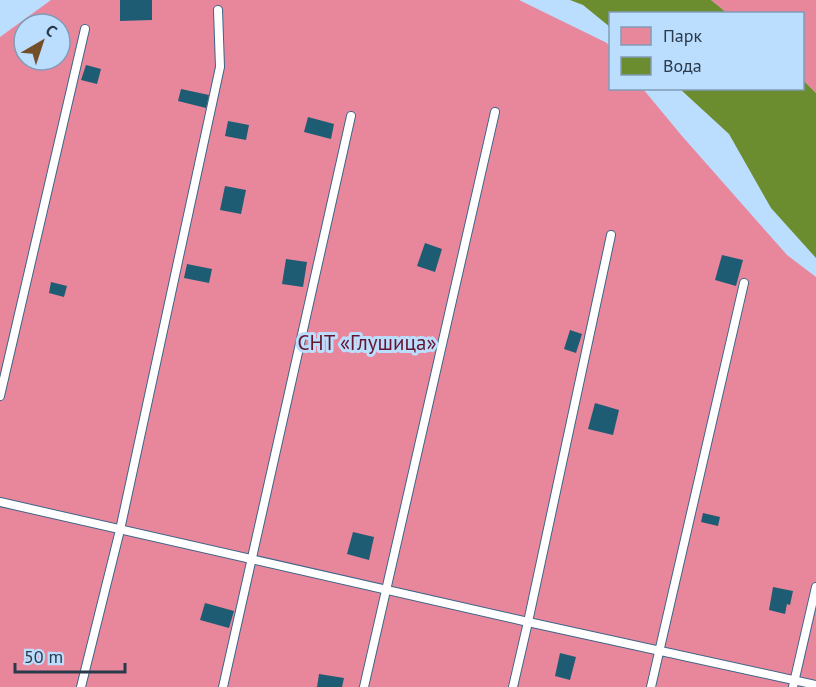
<svg xmlns="http://www.w3.org/2000/svg" width="816" height="687" font-family="'PT Sans',sans-serif">
<style>
.green{fill:#e8879c;fill-rule:evenodd}
.water{fill:#6c8d2f}
.building{fill:#1d5c72}
.lines{fill:none;stroke-linecap:round;stroke-linejoin:round}
.lane-casing{stroke:#3d6588;stroke-width:10}
.lane{stroke:#fff;stroke-width:8}
.labels{text-anchor:middle;stroke-width:6;stroke-linejoin:round;paint-order:stroke}
.park-label{font-size:21px;fill:#65152f;stroke:#bbddfe}
</style>
<rect width="100%" height="100%" fill="#bbddfe"/>
<!-- green -->
<g class="green">
<path d="M51 0H519L607 43 610 48V88L643 89 682 136 787 255 816 277V687H0V37ZM24 24H60V60H24Z"/>
<path d="M711 0H816V93L803 80 802 14 727 13Z"/>
</g>
<!-- water -->
<g class="water">
<path d="M570 0H711L727 13 610 14V27L583 5Z"/>
<path d="M803 80 816 93V258L771 208 729 134 680 89 802 88Z"/>
</g>
<!-- building -->
<g class="building">
<path d="M120 0H152V20L120 21Z"/>
<path d="M86 65 101 69 97 84 81 80Z"/>
<path d="M181 89 209 95 206 108 178 101Z"/>
<path d="M308 117 334 124 331 139 304 132Z"/>
<path d="M228 121 249 125 246 140 225 136Z"/>
<path d="M225 186 246 190 241 214 220 210Z"/>
<path d="M425 243 442 249 435 272 417 266Z"/>
<path d="M722 255 743 260 736 286 715 280Z"/>
<path d="M286 259 307 262 303 287 282 284Z"/>
<path d="M187 264 212 269 209 283 184 278Z"/>
<path d="M51 282 67 286 64 297 49 293Z"/>
<path d="M570 330 582 334 576 353 564 349Z"/>
<path d="M595 403 619 410 613 435 588 429Z"/>
<path d="M703 513 720 517 718 526 701 522Z"/>
<path d="M353 532 374 537 369 560 347 554Z"/>
<path d="M773 587 793 591 790 605 787 604 785 614 769 610Z"/>
<path d="M205 603 234 611 229 628 200 620Z"/>
<path d="M560 653 576 657 570 680 555 676Z"/>
<path d="M319 674 344 678 342 687H317Z"/>
</g>
<g class="lines">
<!-- lane casing -->
<g class="lane-casing">
<g id="lane">
<path d="M0 396 85 29"/>
<path d="M0 502 528 622 816 685"/>
<path d="M81 687 120 530 220 67 218 10"/>
<path d="M223 687 351 116"/>
<path d="M364 687 495 112"/>
<path d="M513 687 528 622 611 235"/>
<path d="M651 687 744 283"/>
<path d="M793 687 816 587"/>
</g>
</g>
<!-- lane -->
<use href="#lane" class="lane"/>
</g>
<g class="labels">
<!-- park labels -->
<g class="park-label">
<text x="367" y="350">СНТ «Глушица»</text>
</g>
</g>
<!-- legend -->
<rect x="609" y="12" width="195" height="78" fill="#bbddfe" stroke="#819cb6" stroke-width="1.5"/>
<rect x="621" y="27" width="30" height="18" fill="#e8879c" stroke="#819cb6" stroke-width="1.5"/>
<text x="663" y="42" font-size="18" fill="#293a4a">Парк</text>
<rect x="621" y="57" width="30" height="18" fill="#6c8d2f" stroke="#819cb6" stroke-width="1.5"/>
<text x="663" y="72" font-size="18" fill="#293a4a">Вода</text>
<!-- north arrow -->
<g transform="translate(42 42) rotate(39)"><circle r="28" fill="#bbddfe" stroke="#819cb6" stroke-width="1.5"/>
<path d="M0-4.5L10 22L0 15L-10 22Z" fill="#734f29"/>
<text y="-9" font-size="16" font-weight="bold" text-anchor="middle" fill="#293a4a">С</text>
</g>
<!-- scale -->
<path d="M15 663v9h110v-9" fill="none" stroke="#293a4a" stroke-width="3"/>
<text x="24" y="663" font-size="18" fill="#293a4a" stroke="#bbddfe" stroke-width="4.5" paint-order="stroke">50 m</text>
</svg>
